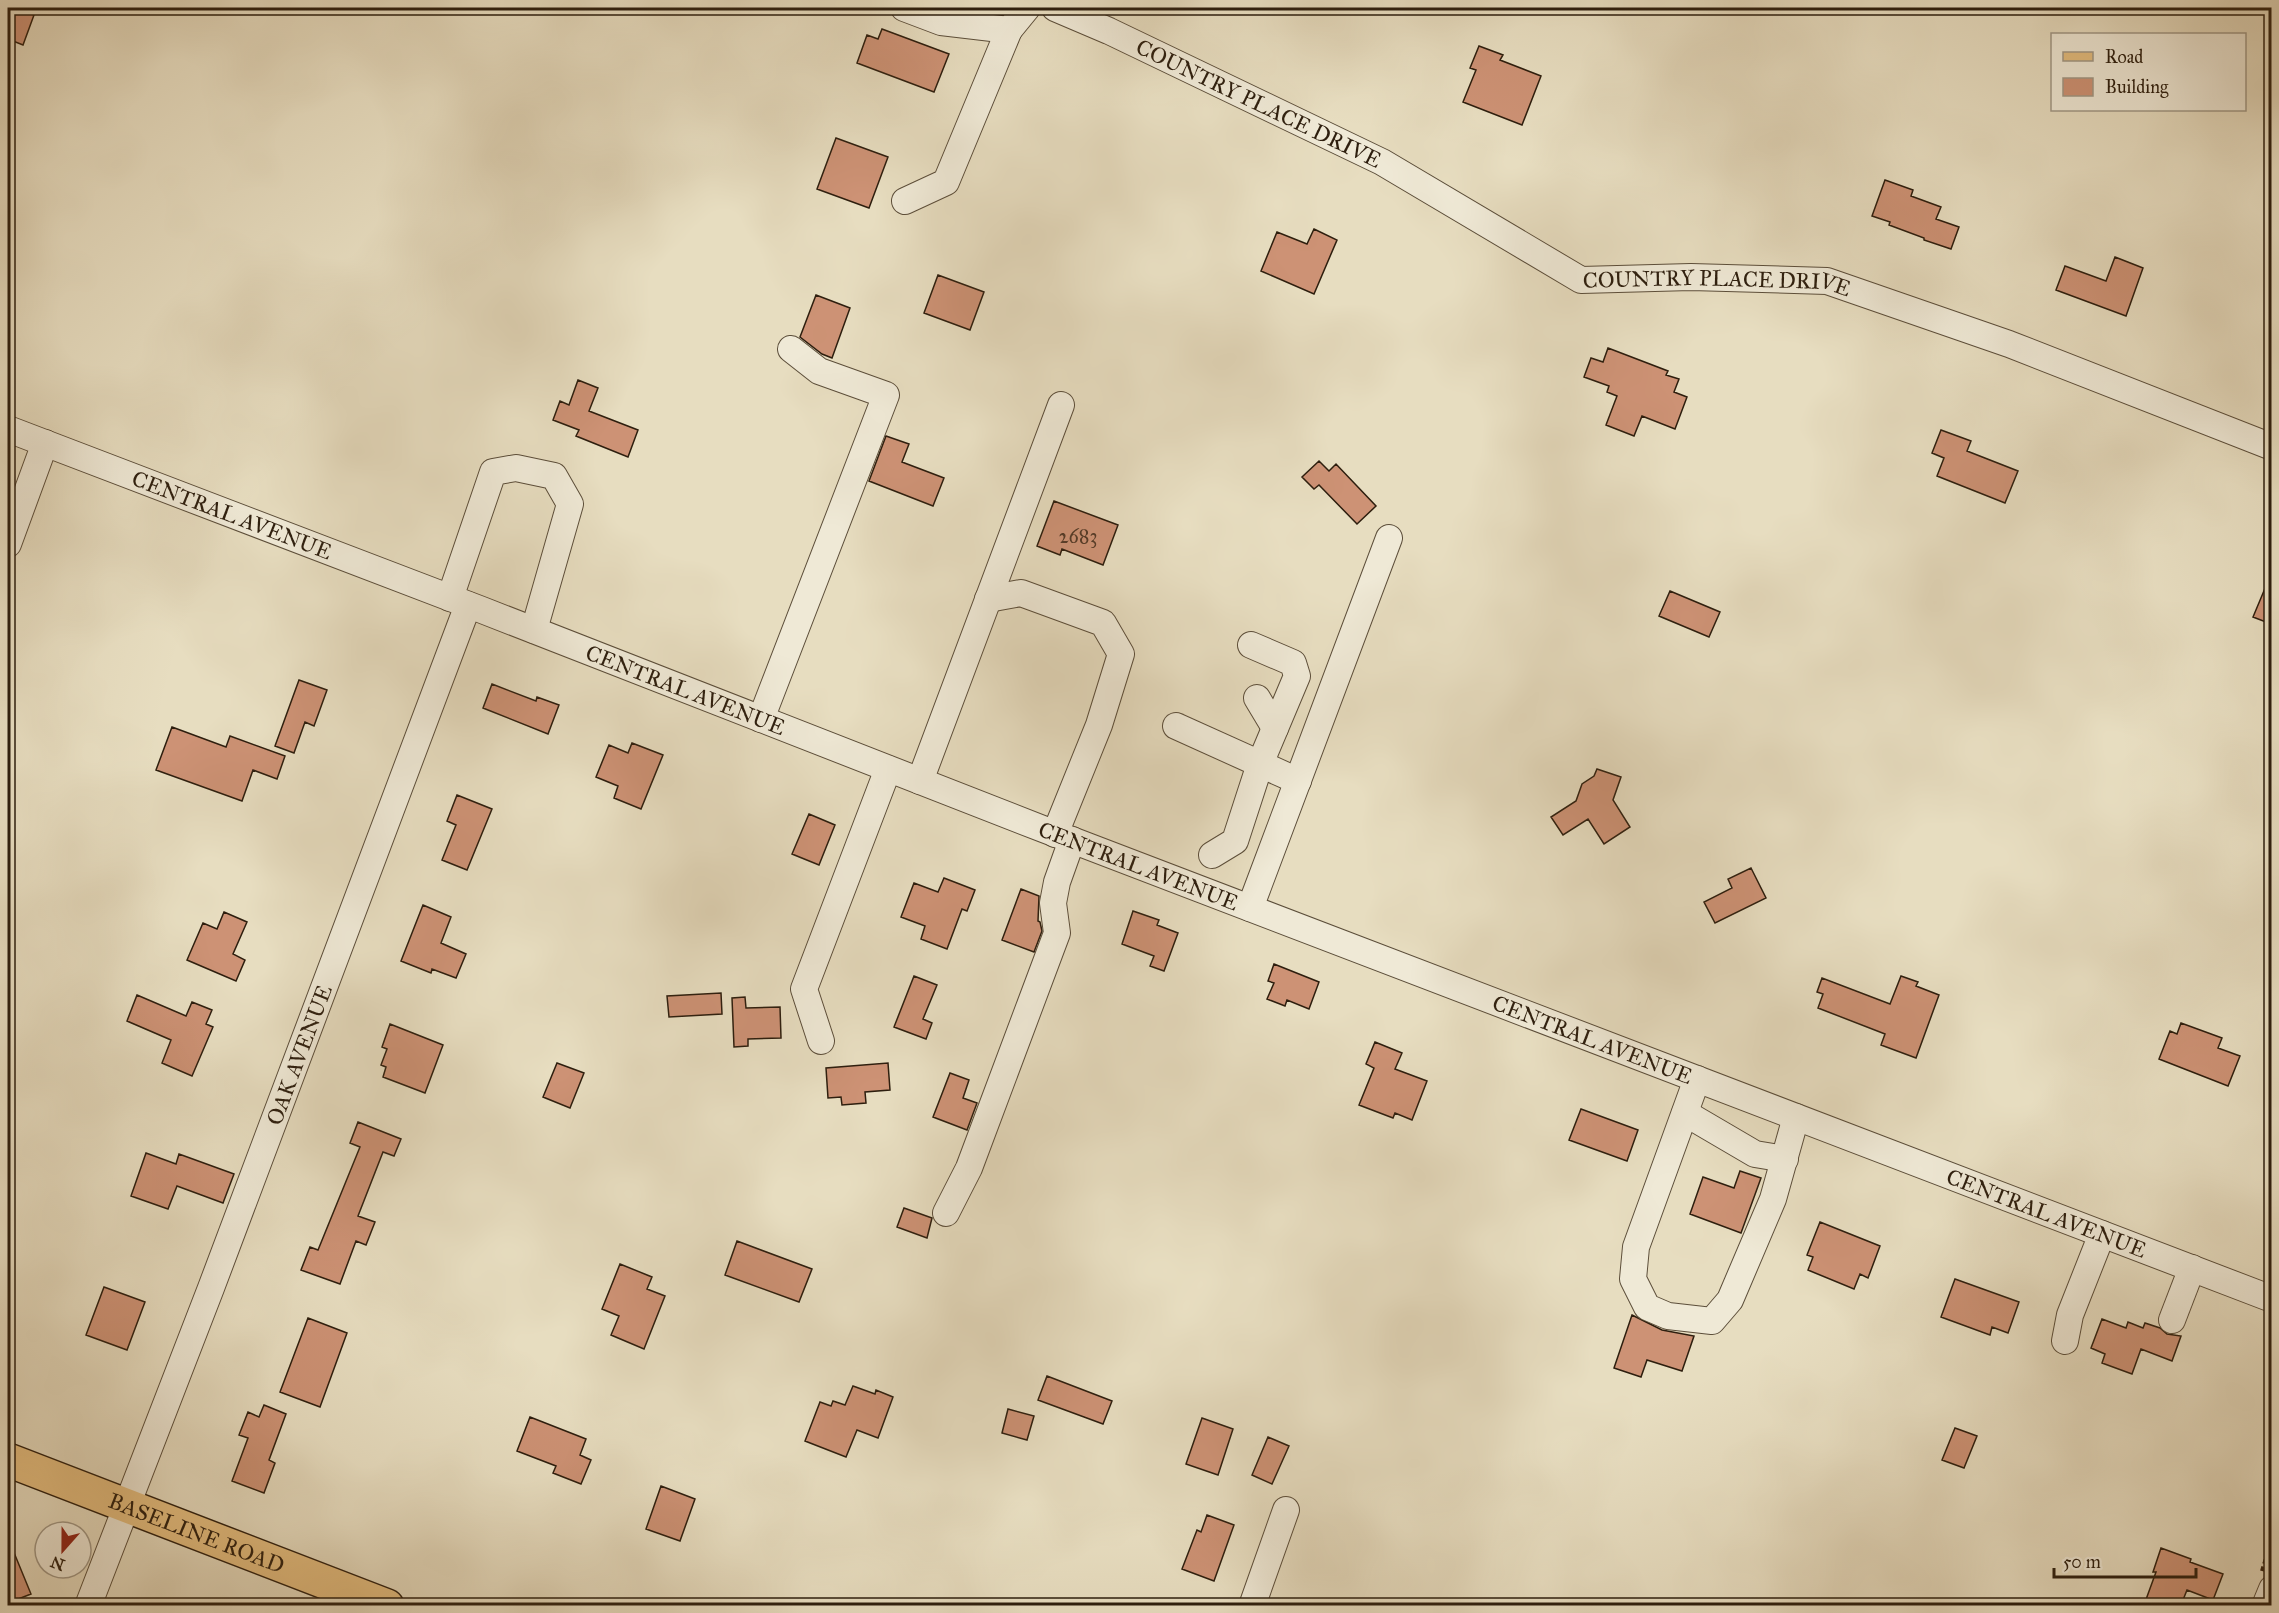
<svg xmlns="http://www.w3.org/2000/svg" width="2279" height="1613" viewBox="0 0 2279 1613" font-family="'IM FELL Great Primer',serif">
  <rect width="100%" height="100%" fill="#e7ddc0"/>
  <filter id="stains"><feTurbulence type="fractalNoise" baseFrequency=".00333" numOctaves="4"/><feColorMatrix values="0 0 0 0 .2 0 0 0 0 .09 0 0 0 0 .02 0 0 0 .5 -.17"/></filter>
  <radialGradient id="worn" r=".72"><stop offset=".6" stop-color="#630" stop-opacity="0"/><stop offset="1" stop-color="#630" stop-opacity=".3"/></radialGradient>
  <!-- building -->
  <path fill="#cd9275" stroke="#2d1e0e" stroke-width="1.5" d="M8,8H15L34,15L23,45L8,39Z
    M882,29L949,54L934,92L857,63L867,35L878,39Z
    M1479,46L1503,55L1500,60L1541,76L1522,125L1463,102L1476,70L1470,68Z
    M836,138L888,157L869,208L817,189Z
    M1885,180L1913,190L1911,196L1941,207L1936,219L1959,227L1951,249L1924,240V238L1889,225L1890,222L1872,216Z
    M1314,229L1337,240L1314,294L1261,271L1277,232L1307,244Z
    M2115,257L2143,268L2126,316L2056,290L2065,266L2106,281Z
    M938,275L984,292L970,330L924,313Z
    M816,295L850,308L832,358L822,354L800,337Z
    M1608,348L1668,371L1666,375L1679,379L1674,392L1687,397L1675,429L1642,416L1634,436L1606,425L1617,396L1607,392L1609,386L1584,377L1591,358L1603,362Z
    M578,380L598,388L589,411L638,430L628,457L576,436L579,430L553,420L560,401L569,405Z
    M1941,430L1971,441L1967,451L2018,471L2005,503L1937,476L1944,458L1932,453Z
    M886,436L909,444L902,462L944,478L933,506L869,481Z
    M1319,461L1329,471L1336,464L1376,506L1357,524L1319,485L1314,489L1302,477Z
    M1054,501L1118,525L1103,565L1062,549L1060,555L1037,546Z
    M2271,574V624L2253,617Z
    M1670,591L1720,612L1709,637L1659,616Z
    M299,680L327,690L314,726L305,722L294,753L275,746Z
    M492,684L536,701L537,697L559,705L548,734L483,708Z
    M172,727L226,747L230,736L285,756L277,779L253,770L242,801L156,770Z
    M632,743L663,755L641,809L614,798L618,786L596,777L609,745L628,753Z
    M1597,769L1621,777L1613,800L1630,827L1604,844L1588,819L1563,835L1551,817L1576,801L1582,784L1594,776Z
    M457,795L492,809L467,870L442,860L456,825L447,821Z
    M809,814L835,825L819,865L792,854Z
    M1751,868L1766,898L1715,923L1704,902L1732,888L1728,879Z
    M944,878L975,890L967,911L962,909L947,949L921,939L925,926L901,917L914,883L938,892Z
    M1021,889L1039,896L1038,921L1040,922L1042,931L1034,952L1002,940Z
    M423,905L451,917L441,943L466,954L456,978L432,969L431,973L401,961Z
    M1133,911L1159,920L1157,925L1178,933L1164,971L1150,966L1154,956L1122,944Z
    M224,912L247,922L233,954L245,960L236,981L187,960L203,923L217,929Z
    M1274,964L1319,982L1309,1009L1287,1000L1285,1006L1267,999L1274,983L1268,981Z
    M914,976L937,985L923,1019L932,1023L926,1039L894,1027Z
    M1901,976L1918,982L1916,986L1939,995L1916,1058L1881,1045L1885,1034L1818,1008L1823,994L1817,992L1822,978L1890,1004Z
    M721,993L722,1014L669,1017L667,996Z
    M137,995L186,1016L192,1002L212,1010L206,1024L213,1027L192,1076L162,1063L171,1040L127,1021Z
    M745,997L746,1008L780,1007L781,1038L748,1039V1046L734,1047L732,998Z
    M2181,1023L2222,1038L2218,1048L2240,1056L2228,1086L2159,1059L2170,1031L2177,1034Z
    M390,1024L443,1045L425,1093L383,1077L386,1067L381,1065L387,1049L382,1047Z
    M1375,1042L1402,1053L1395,1069L1427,1081L1412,1120L1395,1113L1393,1118L1359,1105L1374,1068L1366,1064Z
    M557,1063L584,1073L570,1108L543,1097Z
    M888,1063L890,1090L865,1092L866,1103L842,1105L841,1097L828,1098L826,1068Z
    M950,1073L969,1080L963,1098L977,1103L967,1130L933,1117Z
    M1581,1109L1638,1130L1627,1161L1569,1140Z
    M358,1122L401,1139L394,1156L383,1152L358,1216L375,1222L366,1245L356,1241L340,1284L301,1270L310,1247L318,1250L360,1147L350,1143Z
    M146,1153L176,1164L179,1154L234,1174L223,1203L177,1186L168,1209L131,1196Z
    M1740,1171L1761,1178L1741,1233L1690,1214L1703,1177L1734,1188Z
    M904,1208L932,1218L927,1238L897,1227Z
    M1820,1222L1880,1246L1868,1278L1860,1274L1854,1289L1808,1270L1813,1257L1807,1255Z
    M737,1241L812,1269L799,1302L725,1275Z
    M620,1264L652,1277L647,1289L665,1296L644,1349L611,1335L619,1316L602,1309Z
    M1955,1279L2019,1302L2008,1333L1992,1327L1990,1335L1941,1317Z
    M104,1287L145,1302L127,1350L86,1335Z
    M1632,1315L1662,1330L1694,1336L1682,1371L1647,1360L1641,1377L1614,1368Z
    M308,1318L347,1333L320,1407L280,1392Z
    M2102,1319L2126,1328L2128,1322L2143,1328L2145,1323L2160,1328L2167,1334L2181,1336L2172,1361L2141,1349L2132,1374L2102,1363L2105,1354L2091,1348Z
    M1047,1376L1112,1401L1103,1424L1038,1400Z
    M853,1386L875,1394L876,1390L893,1397L878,1438L857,1430L846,1457L805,1441L820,1402L831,1406L833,1401L845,1405Z
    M264,1405L286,1414L269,1460L275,1463L264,1493L232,1481L248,1438L239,1435L248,1412L259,1417Z
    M1008,1409L1034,1416L1027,1440L1002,1433Z
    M530,1417L586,1439L580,1455L591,1460L581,1484L553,1473L556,1466L517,1451Z
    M1202,1418L1233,1429L1218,1475L1186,1464Z
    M1955,1428L1977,1436L1964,1468L1942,1460Z
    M1268,1437L1289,1446L1272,1484L1252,1475Z
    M661,1486L695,1499L680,1541L646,1529Z
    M1207,1515L1234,1525L1214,1581L1182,1569L1197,1530L1201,1532Z
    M8,1538L31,1594L8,1603Z
    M2161,1548L2191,1559L2190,1562L2223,1574L2213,1600L2187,1590L2181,1605H2144L2156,1572H2153Z"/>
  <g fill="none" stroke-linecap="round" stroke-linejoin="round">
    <defs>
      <g id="minor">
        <path d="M904,8L941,22L1009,30L1027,8"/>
        <path id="s1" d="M1055,8L1109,31L1382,162L1581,280L1691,277L1827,281L2009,344L2272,447"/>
        <path d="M905,201L946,182L1009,30"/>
        <path id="s2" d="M8,429L482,610L1043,829L2272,1299"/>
        <path d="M8,544L45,443"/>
        <path d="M450,598L493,472L516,468L554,476L570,504L534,630"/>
        <path d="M988,599L1021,593L1103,623L1121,654L1099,725L1055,834"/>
        <path d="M1257,698L1275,728"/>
        <path d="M761,719L886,395L819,371L791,349"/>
        <path d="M1176,726L1298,781"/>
        <path d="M920,781L1061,405"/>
        <path d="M1212,855L1235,841L1260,764L1297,676L1293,663L1251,645"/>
        <path d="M1250,908L1389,538"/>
        <path d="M821,1041L804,989L888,769"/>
        <path d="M1697,1079L1636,1247L1633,1279L1647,1307L1668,1316L1712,1321L1730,1300L1773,1199L1796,1117"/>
        <path d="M1685,1113L1755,1154L1785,1159"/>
        <path d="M946,1213L969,1168L1057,933L1053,903L1057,882L1072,840"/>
        <path d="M2172,1320L2192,1268"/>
        <path d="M2065,1341L2070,1315L2102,1234"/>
        <path id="s3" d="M88,1606L211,1288L468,605"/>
        <path d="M1252,1606L1286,1510"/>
        <path d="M2265,1606L2272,1589"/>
      </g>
      <g id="major">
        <path id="s4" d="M8,1460L387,1606"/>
      </g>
    </defs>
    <!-- minor casing -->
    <use href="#minor" stroke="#5c4e3a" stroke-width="28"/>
    <!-- major casing -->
    <use href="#major" stroke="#2d1e0e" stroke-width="36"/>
    <!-- path -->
    <path stroke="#2d1e0e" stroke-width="4" stroke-dasharray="4.5 3" stroke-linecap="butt" d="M2262,1571L2272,1539"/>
    <!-- minor -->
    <use href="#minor" stroke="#efe9d6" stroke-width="26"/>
    <!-- major -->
    <use href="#major" stroke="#e4be80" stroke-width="33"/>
  </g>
  <g text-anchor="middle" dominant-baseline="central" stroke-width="4.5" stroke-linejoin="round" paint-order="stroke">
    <!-- number labels -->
    <g font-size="20" fill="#553b28">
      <text x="1078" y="536">2683</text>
    </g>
    <!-- street labels -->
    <g font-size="22" fill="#2d1e0e" stroke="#efe9d6">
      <text stroke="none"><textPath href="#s1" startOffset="225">COUNTRY PLACE DRIVE</textPath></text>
      <text stroke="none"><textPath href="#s1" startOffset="729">COUNTRY PLACE DRIVE</textPath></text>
      <text stroke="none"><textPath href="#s2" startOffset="240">CENTRAL AVENUE</textPath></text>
      <text stroke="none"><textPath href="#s2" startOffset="726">CENTRAL AVENUE</textPath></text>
      <text stroke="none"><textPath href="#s2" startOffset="1212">CENTRAL AVENUE</textPath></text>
      <text stroke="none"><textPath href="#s2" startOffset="1698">CENTRAL AVENUE</textPath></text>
      <text stroke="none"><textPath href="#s3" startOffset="590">OAK AVENUE</textPath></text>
      <text stroke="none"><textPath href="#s2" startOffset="2184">CENTRAL AVENUE</textPath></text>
      <text stroke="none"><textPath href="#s4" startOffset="202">BASELINE ROAD</textPath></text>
    </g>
  </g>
  <!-- margin -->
  <rect width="2279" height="1613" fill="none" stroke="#e7ddc0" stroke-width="30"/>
  <rect x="9" y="9" width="2261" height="1595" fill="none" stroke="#2d1e0e" stroke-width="3"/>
  <rect x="15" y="15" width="2249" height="1583" fill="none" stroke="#2d1e0e" stroke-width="1.5"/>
  <!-- legend -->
  <rect x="2051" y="33" width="195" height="78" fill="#efe9d6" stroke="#a19886" stroke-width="1.5"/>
  <rect x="2063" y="52" width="30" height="9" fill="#e4be80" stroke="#a19886" stroke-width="1.5"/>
  <text x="2105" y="63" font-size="18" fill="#2d1e0e">Road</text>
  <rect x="2063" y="78" width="30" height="18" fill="#cd9275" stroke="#a19886" stroke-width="1.5"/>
  <text x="2105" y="93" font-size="18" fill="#2d1e0e">Building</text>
  <!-- north arrow -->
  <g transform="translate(63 1550) rotate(201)"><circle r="28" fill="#efe9d6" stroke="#a19886" stroke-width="1.5"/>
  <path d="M0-4.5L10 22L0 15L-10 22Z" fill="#8f2418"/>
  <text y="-9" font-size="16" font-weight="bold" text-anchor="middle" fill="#2d1e0e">N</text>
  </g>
  <!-- scale -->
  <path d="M2054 1568v9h142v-9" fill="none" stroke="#2d1e0e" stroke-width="3"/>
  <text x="2063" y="1568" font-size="18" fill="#2d1e0e" stroke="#efe9d6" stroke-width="4.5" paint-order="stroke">50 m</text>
  <rect width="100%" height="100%" filter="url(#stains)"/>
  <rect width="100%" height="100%" fill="url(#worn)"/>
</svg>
